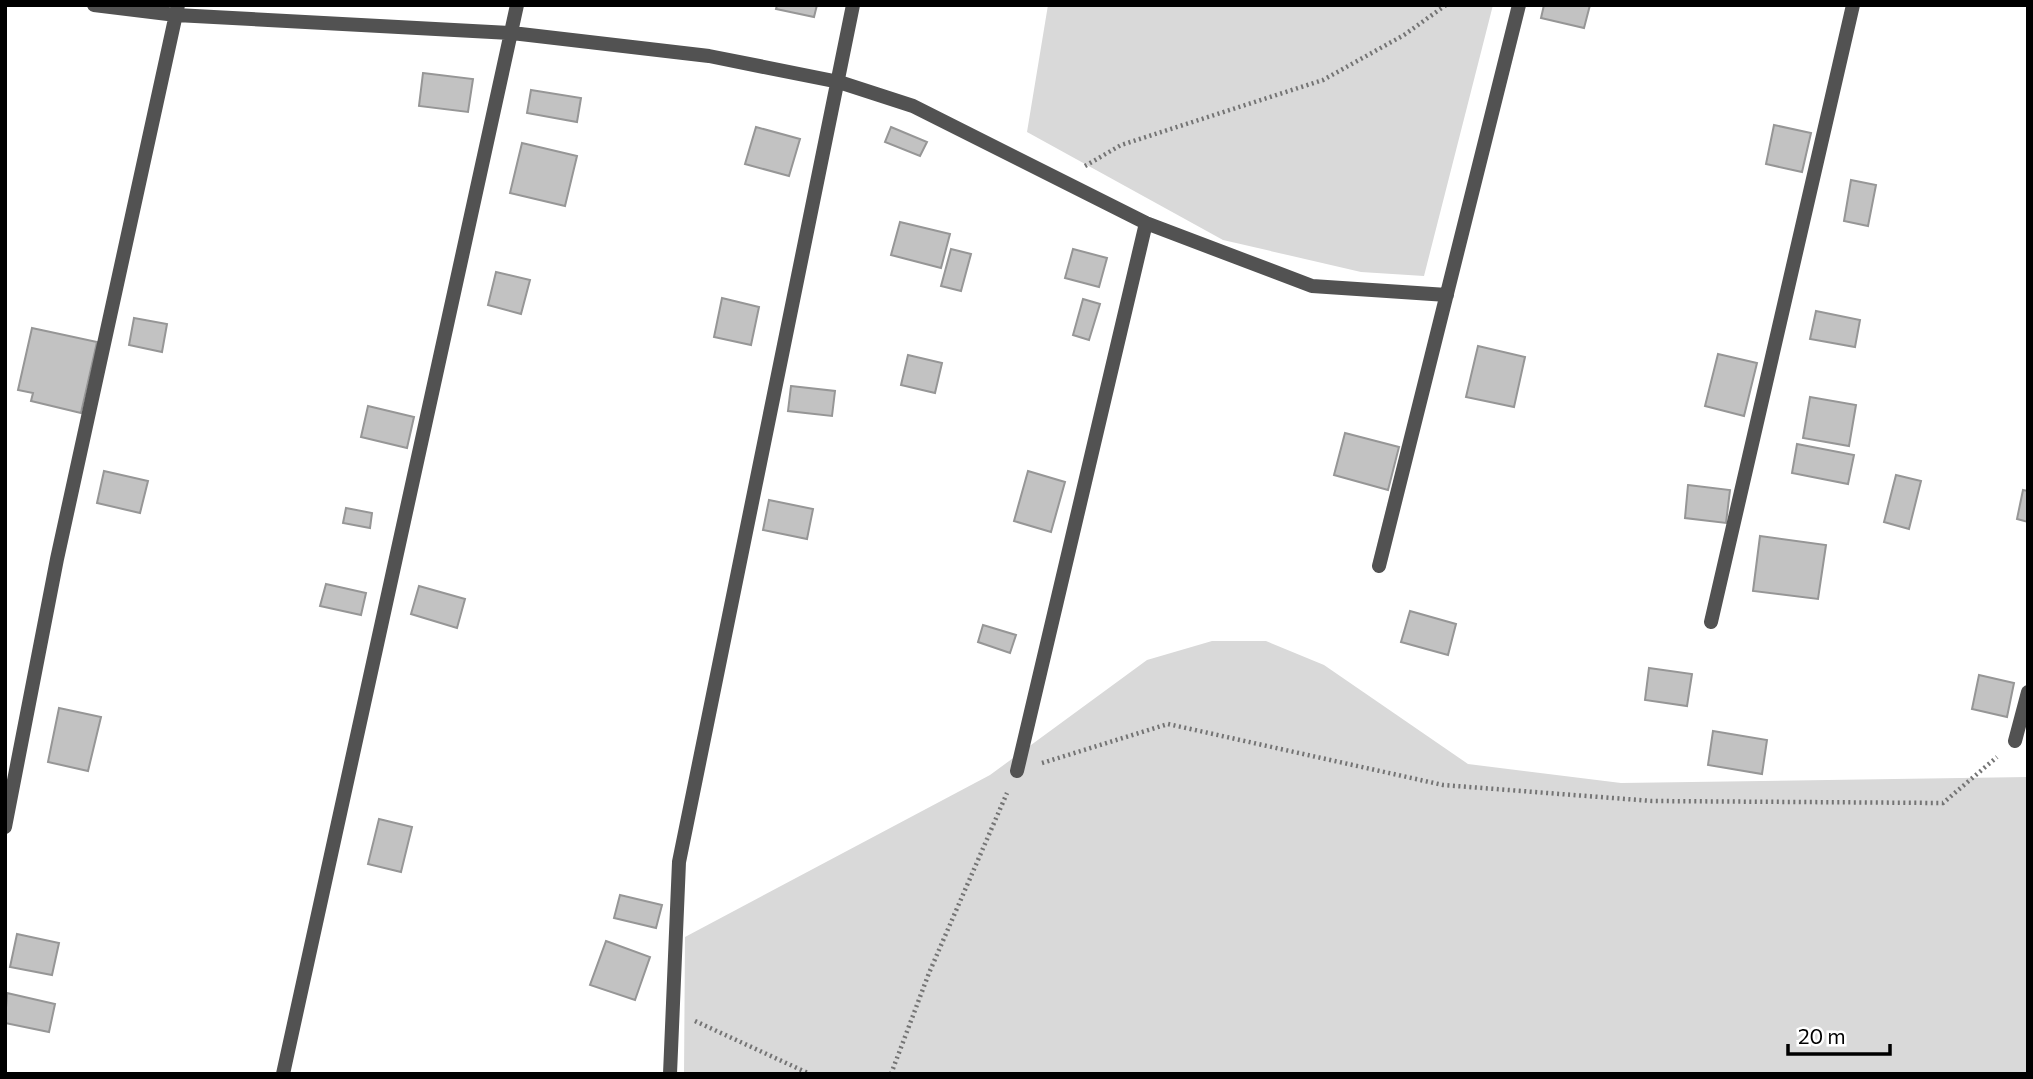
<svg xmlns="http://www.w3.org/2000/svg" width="2033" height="1079" viewBox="0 0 2033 1079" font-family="Commissioner,sans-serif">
  <rect width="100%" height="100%" fill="#fff"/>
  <!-- green -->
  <path fill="#d9d9d9" d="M1048,5H1493L1424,276L1361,272L1223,240L1027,132Z
    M1212,641H1266L1324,665L1468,764L1621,783L2028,777V1074H684L685,937L990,775L1147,660Z"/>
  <!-- building -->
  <path fill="#c2c2c2" stroke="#969696" stroke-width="2" d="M777,5H817L814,17L776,9Z
    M1544,5H1590L1584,28L1541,18Z
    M423,73L473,79L468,112L419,106Z
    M531,90L581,98L577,122L527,113Z
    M1774,125L1811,133L1802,172L1766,164Z
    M756,127L800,139L789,176L745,164Z
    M891,127L927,142L920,156L885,142Z
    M522,143L577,156L565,206L510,193Z
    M1851,180L1876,185L1868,226L1844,221Z
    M900,222L950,234L941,268L891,255Z
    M951,249L971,254L961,291L941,286Z
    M1073,249L1107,258L1099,287L1065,278Z
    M496,272L530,280L521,314L488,305Z
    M722,298L759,307L751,345L714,337Z
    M1083,299L1100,304L1089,340L1073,335Z
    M1816,311L1860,320L1855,347L1810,339Z
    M134,318L167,324L162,352L129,345Z
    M32,328L97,342L81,413L31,401L33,393L18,390Z
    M1478,346L1525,357L1514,407L1466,397Z
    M1718,354L1757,363L1744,416L1705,406Z
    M908,355L942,363L935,393L901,385Z
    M791,386L835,391L832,416L788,411Z
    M1810,397L1856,405L1849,446L1803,438Z
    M368,406L414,417L407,448L361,437Z
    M1345,433L1399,447L1388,490L1334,475Z
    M1797,444L1854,455L1848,484L1792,473Z
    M104,471L148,481L140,513L97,503Z
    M1028,471L1065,482L1051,532L1014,521Z
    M1896,475L1921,481L1909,529L1884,522Z
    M1688,485L1730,490L1726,523L1685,518Z
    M2023,490L2028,491V522L2017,519Z
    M769,500L813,509L807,539L763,530Z
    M346,508L372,513L370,528L343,523Z
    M1760,536L1826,545L1818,599L1753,591Z
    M326,584L366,593L361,615L320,606Z
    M419,586L465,599L457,628L411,614Z
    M1410,611L1456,624L1448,655L1401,642Z
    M983,625L1016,635L1010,653L978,642Z
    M1649,668L1692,674L1687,706L1645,700Z
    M1979,675L2014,683L2007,717L1972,709Z
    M59,708L101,717L88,771L48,762Z
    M1713,731L1767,740L1762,774L1708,765Z
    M379,819L412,827L401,872L368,864Z
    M620,895L662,905L656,928L614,918Z
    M17,934L59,943L52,975L10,967Z
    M606,941L650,957L635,1000L590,985Z
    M7,993L55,1004L49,1032L5,1023Z"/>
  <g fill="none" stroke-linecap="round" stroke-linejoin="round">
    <!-- path -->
    <path stroke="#747474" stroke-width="4.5" stroke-dasharray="2 3.5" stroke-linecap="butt" d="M1085,166L1121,145L1323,80L1404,35L1446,5
      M1042,763L1168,724L1443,785L1652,801L1943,803L1997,757
      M695,1021L810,1074
      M891,1074L929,973L1007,793"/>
    <!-- street -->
    <path stroke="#525252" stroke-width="14" d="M94,5L176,15L512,33L709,56L839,82L913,106L1146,223L1312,286L1447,295
      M1379,566L1519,5
      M1711,622L1853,5
      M2015,741L2028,692
      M1017,771L1146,223
      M5,827L57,559L178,5
      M283,1074L517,5
      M670,1074L679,862L853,5"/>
  </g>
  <!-- border -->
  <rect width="2033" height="1079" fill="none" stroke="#000000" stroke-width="14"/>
  <!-- scale -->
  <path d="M1788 1044v10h102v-10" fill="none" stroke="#000000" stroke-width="3.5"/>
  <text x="1798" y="1044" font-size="21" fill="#000000" stroke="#ffffff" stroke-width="5" paint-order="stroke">20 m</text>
</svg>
